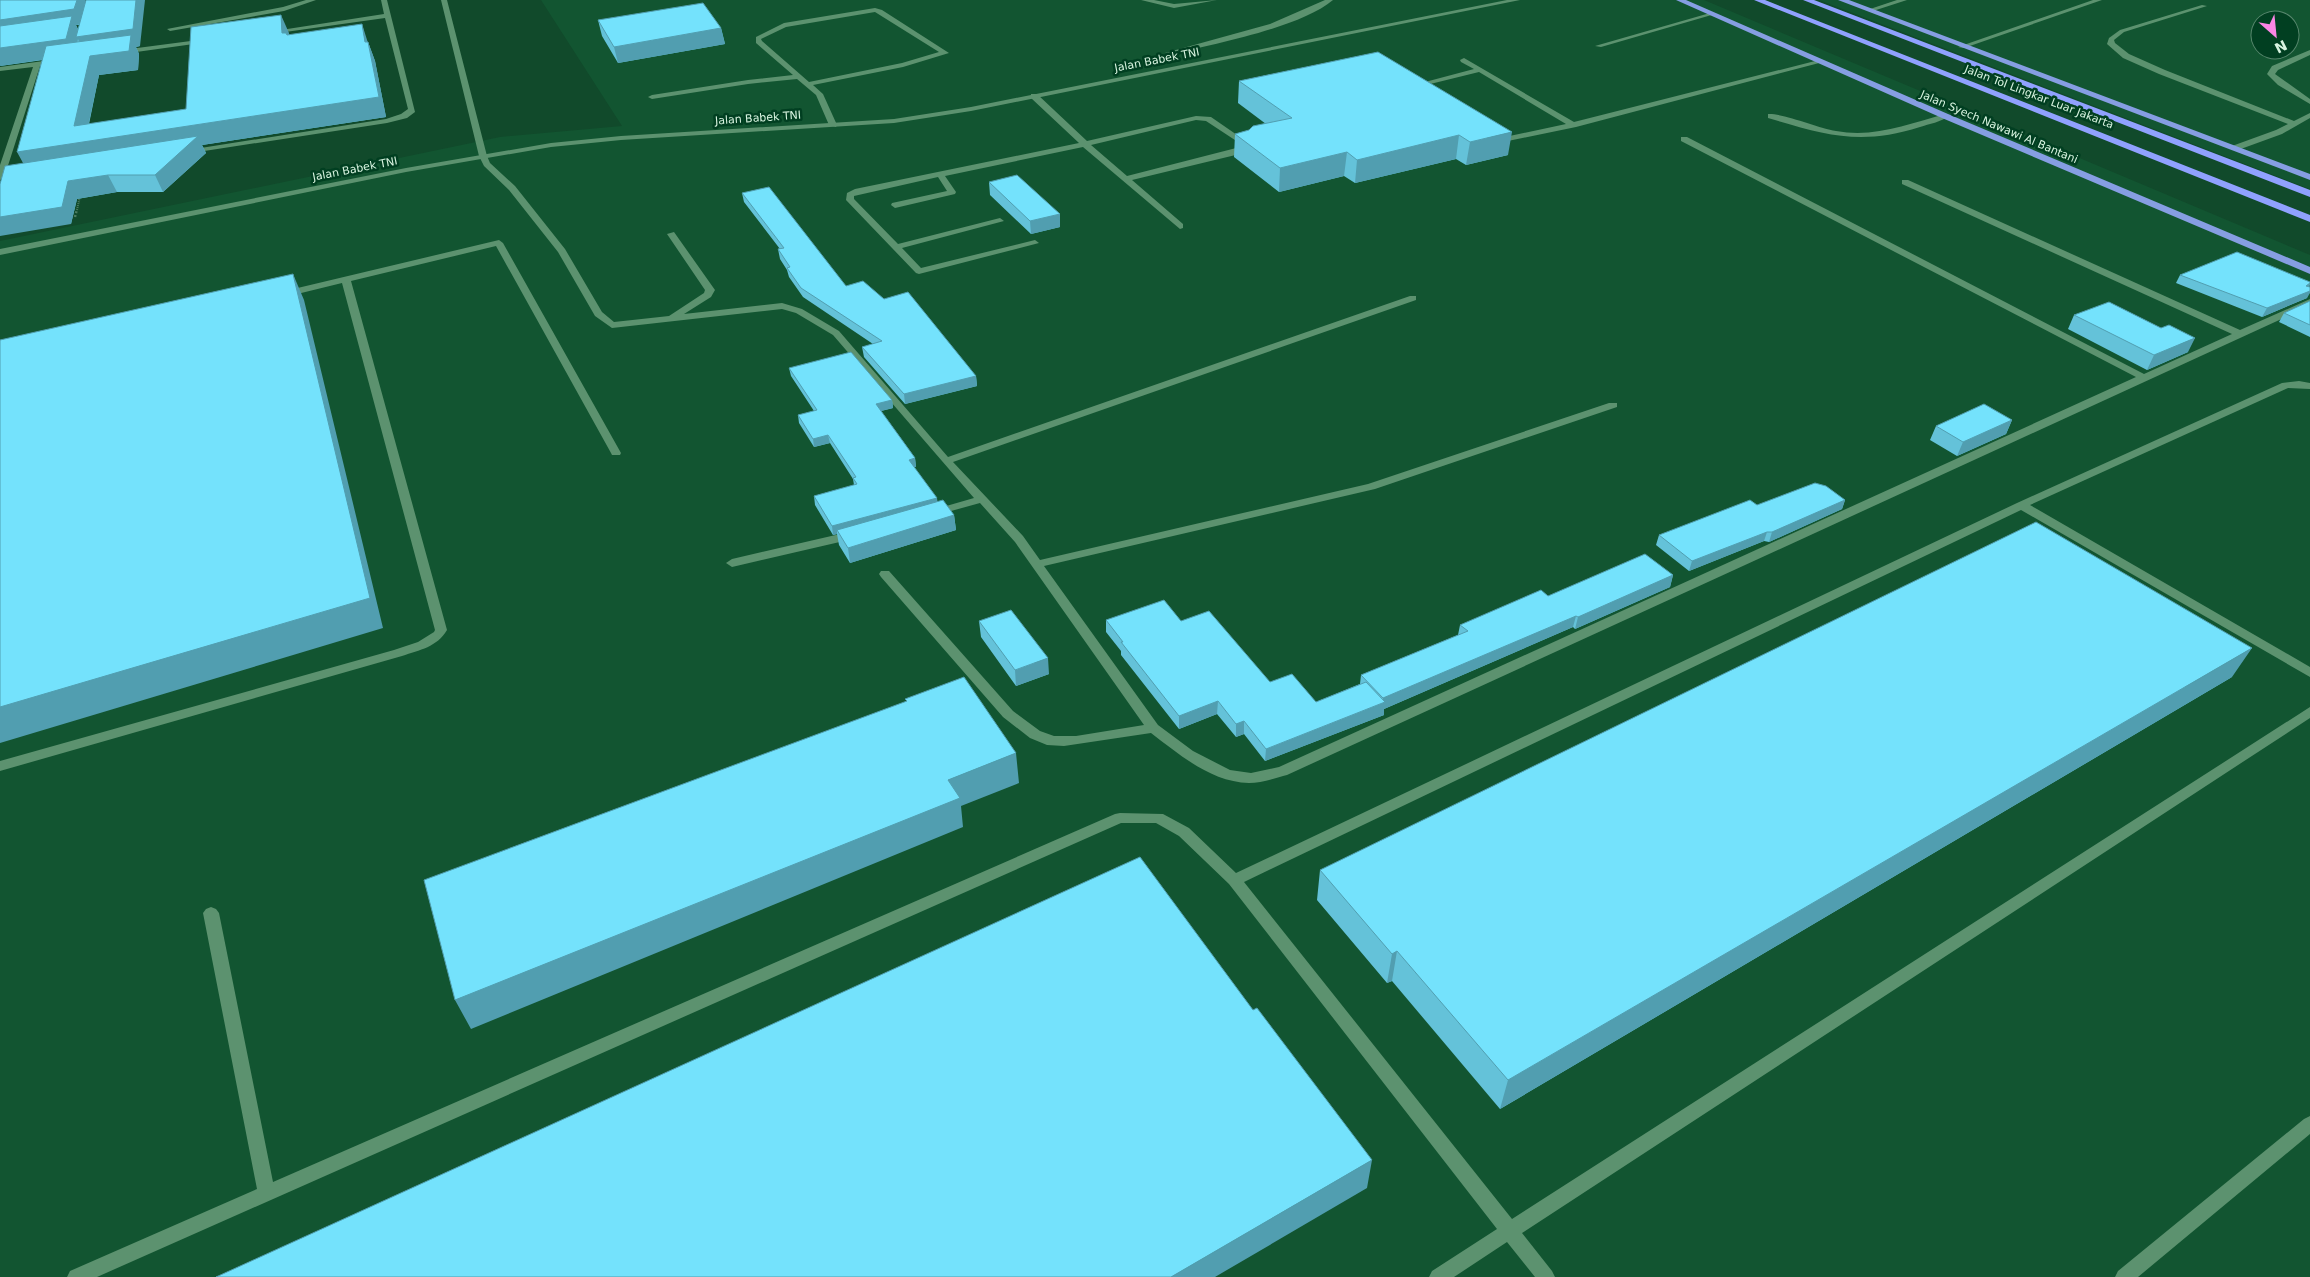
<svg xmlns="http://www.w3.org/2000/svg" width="2310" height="1277" viewBox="0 0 2310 1277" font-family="'DejaVu Sans',sans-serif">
  <rect width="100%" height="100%" fill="#114a2b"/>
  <!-- built -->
  <path fill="#125531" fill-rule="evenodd" d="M541,0H1704L2310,255V1277H0V241L500,137L622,126Z
    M1819,0H2310V189ZM2260,20H2290V50H2260Z"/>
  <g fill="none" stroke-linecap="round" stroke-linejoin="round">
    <!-- path-far1 -->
    <path stroke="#4d7d61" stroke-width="2" stroke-dasharray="1 1" stroke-linecap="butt" d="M77,210L80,196"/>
    <!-- path -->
    <path stroke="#4d7d61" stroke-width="2.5" stroke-dasharray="2 2" stroke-linecap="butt" d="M75,217L77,209"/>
    <!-- service -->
    <path fill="#5c926f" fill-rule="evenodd" d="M306,0H316L284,11L170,31L167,29L283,7Z
      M381,0H387L415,112L407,118L387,123L185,154L184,152L188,150L386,119L401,114L408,109L385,18L271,34L268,32L384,14Z
      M441,0H447L487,156L490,163L515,186L565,249L602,312L614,322L669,316L704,293L705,290L667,234L674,232L715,290L711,297L684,314L782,303L802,309L839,331L948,457L1410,296H1416V300L953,462L1023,536L1040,560L1368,484L1609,403H1617V407L1375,489L1044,566L1158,725L1193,751L1230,770L1251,773L1279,767L2136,377L1681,141V137H1687L2144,374L2232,334L1902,184V180H1908L2240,330L2310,299V306L1287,775C1276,778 1261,783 1249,783C1211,782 1180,755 1151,733L1064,746L1047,745L1030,738L1003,717L881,577L879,574L881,571H889L1013,711L1040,731L1054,736H1076L1144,725L1015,542L980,503L933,516L929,515L927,513L929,511L974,498L833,335L796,313L782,309L612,328L595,316L558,252L509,190L484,166L479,156Z
      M1141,0H1154L1174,4L1217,0L1174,8Z
      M1325,0H1333C1300,28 1213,44 1169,55L1165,53L1270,24Z
      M1897,0H1907L1870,12L1867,10Z
      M2093,0H2102L1964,48L1958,47Z
      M2202,5L2207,6L2124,32L2114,40L2115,43L2129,54L2165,70L2294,121L2310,113V118L2282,134L2238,150H2232V146L2276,130L2288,124L2159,74L2123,58L2107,44L2109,38L2120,30Z
      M875,8L882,10L949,53L903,67L813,85L823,94L837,125L836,127L829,125L816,95L797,79L748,84L652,99L648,97L652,95L748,80L793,75L756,43V37L784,23ZM875,12L939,52L902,63L809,82L762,41L761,39L786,27Z
      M1710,13L1715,14L1601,47L1595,46Z
      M206,39L208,40V42L122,54L118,52L122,50Z
      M2310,50V55L2278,70L2275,74L2310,99V104L2278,85L2267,74L2272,66Z
      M1464,58L1574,122L1819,60L1823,62L1576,127L1503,142L1499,140L1500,138L1566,124L1479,72L1414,88L1410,86L1474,69L1461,62L1460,60Z
      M58,59L62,61L61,63L40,66L4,178L0,180V165L33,67L0,71V67Z
      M1031,94H1037L1087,141L1196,116L1211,117L1253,146L1248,152L1132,180L1183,224V228L1180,229L1083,147L945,176L956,192L955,194L895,208L891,205L892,203L947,191L938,177L854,196V199L898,244L1000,218L1004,221L902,248L921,268L1035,240L1039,243L919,274L916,273L846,200L847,193L855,189L1079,143L1031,98ZM1196,120L1206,121L1244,146L1127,176L1091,145Z
      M1768,114C1783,113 1818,128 1836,131C1875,138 1908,124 1945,114L1949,116C1941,122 1929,124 1920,127C1860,146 1826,135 1768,118Z
      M499,240L503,243L621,453L620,455H612L611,453L496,246L351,281L447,630C437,647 420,650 402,656L0,771V761L394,650L418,642L434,632L435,630L342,283L285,297L280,294L285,291Z
      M2299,381L2310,383V389L2288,388L2030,505L2310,667V677L2021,510L1244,882L1512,1219L2310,707V718L1522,1233L1552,1271L1555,1277H1535L1507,1242L1454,1277H1429L1432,1271L1497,1229L1229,884L1179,836L1156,823H1121L97,1277H67L70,1271L257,1189L203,913L206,909L211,907L216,909L219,913L273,1182L1115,814L1120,813L1163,814L1189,828L1236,873L2017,503L2282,383Z
      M853,531L857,532L859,535L857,538L732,567L726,563L732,559Z
      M2310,1116V1134L2138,1277H2115L2118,1271L2304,1119Z"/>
    <!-- tertiary -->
    <path fill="#5c926f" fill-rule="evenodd" d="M1507,0H1520L971,111L894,123L621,140L551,147L406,172L0,255V249L406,168L551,143L621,136L894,119L971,107Z"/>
    <!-- trunk -->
    <path fill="#869ee2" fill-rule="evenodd" d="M1676,0H1686L1948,114L2310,267V274L1942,118Z
      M1838,0H1849L2310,174V180Z"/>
    <!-- motorway -->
    <path fill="#90a1fe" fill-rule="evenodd" d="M1754,0H1765L2310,215V222Z
      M1803,0H1814L2310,190V197Z"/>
  </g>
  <!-- wall -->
  <path fill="#64c2d9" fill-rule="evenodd" d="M86,2L140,46L136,47L139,54L138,70L99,75L89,124L186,109L289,33V35L368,42L375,61L386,117L202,145L206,153L163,192H117L77,199L71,224L23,163L43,60L0,66ZM76,25H80L78,29Z
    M598,20L721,28L725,44L618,63L602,36Z
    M1378,52L1508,155L1466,165L1456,159L1355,183L1344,176L1279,192L1234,157L1235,134L1249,130L1266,124L1238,103L1239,81Z
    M989,182L1060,214V227L1031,234L990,195Z
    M742,193L846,286L884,299L976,376L977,386L905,404L864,357L862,347L873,344L803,297L789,277L787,270L780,259L778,249H780L744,202Z
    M2180,275L2309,287L2307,298L2262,317L2176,283Z
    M2310,301V337L2279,322L2284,313Z
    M2074,315L2161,328L2188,352L2147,370L2068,329Z
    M789,368L892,400L893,408L881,411L915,458L916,467H914L938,502L954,515L956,530L850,563L839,545L837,534L833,535L815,505L814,496L854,485L853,479L830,443L814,447L799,423L798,415L814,411L791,376Z
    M2012,420L2006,434L1957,456L1930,440L1936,426Z
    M1845,500L1842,509L1769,542L1764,541L1689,571L1656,545L1659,535L1757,505Z
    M1673,575L1670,587L1575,629L1573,627L1384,709V715L1265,761L1244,734L1236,737L1217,714L1179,729L1121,655V651L1106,632V620L1181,621L1270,682L1316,702L1360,684L1361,675L1458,635L1460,625L1548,596Z
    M979,621L1049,674L1016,686L981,637Z
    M2232,677L1500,1109L1392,981L1387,983L1317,900L1320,870Z"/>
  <!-- shaded-wall -->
  <path fill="#519eb0" d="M77,0H85L87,5L82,24L76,25L79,32L136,0H145L140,46L136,47L139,54L138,70L99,75L85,141L379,97L368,42L375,61L386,117L202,145L206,153L163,192L155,175L28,172L17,152L74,126L84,54L78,39L74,55L0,66V20Z
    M281,15L289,33V39L282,33Z
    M362,24L368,43L365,42Z
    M721,28L725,44L618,63L614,47Z
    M1512,132L1508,155L1466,165L1470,142Z
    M1459,135L1456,159L1355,183L1357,160Z
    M1347,152L1344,176L1279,192L1280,168Z
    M108,175L117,192L77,199L71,224L0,236V217L68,181Z
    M1060,214V227L1031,234L1030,221Z
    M293,274L304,300L383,628L0,743V707Z
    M2310,283V285L2307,291H2310V293L2307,298L2262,317L2267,308Z
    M2195,338L2188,352L2147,370L2154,355Z
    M976,376L977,386L905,404L904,394Z
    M892,400L893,408L877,412L876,404Z
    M2012,420L2006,434L1957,456L1963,442Z
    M828,435L830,443L814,447L813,439Z
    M915,458L916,467L910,468L909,460Z
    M937,498L938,506L837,530V534L833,535L832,526Z
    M1845,500L1842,509L1769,542L1772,532Z
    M954,515L956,530L850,563L848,548Z
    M1767,532L1764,541L1689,571L1692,561Z
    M1673,575L1670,587L1575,629L1578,617Z
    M1576,616L1573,627L1384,709V715L1265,761L1266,749L1383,703V698Z
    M2252,648L2232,677L1500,1109L1508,1080Z
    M1048,658L1049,674L1016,686L1015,670Z
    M1218,701L1217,714L1179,729V716Z
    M1244,721V734L1236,737V724Z
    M1016,753L1019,783L961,806L963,827L471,1029L455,1000L948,780Z
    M1397,951L1392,981L1387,983L1392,954Z
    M1372,1160L1367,1188L1215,1277H1171Z"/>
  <!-- building -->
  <path fill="#74e2fc" stroke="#519eb0" d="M0,0H77L74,9L0,20Z
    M86,0H136L133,29L76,37Z
    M703,3L721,28L614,47L598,20Z
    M281,15L282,33H286L287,35L362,24L365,42H368L379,97L17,152L46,46L131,35L129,51L90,56L74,126L186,109L191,27Z
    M72,16L66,39L0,48V26Z
    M1378,52L1512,132L1470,142L1459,135L1357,160L1347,152L1280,168L1235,134L1249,130L1253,126L1292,118L1239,81Z
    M198,136L155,175H108L68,181L62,207L0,217V184L5,166Z
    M1017,175L1060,214L1030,221L989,182Z
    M769,187L846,286L863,281L884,299L908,292L976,376L904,394L862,347L882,341L801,288L787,268L790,267L778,249L784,248L742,193Z
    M2237,252L2310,282V283L2306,286L2310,287V291L2267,308L2180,275Z
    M293,274L370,598L0,707V340Z
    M2310,301V325L2284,313Z
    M2109,302L2161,328L2169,325L2195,338L2154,355L2074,315Z
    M851,352L892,400L876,404L915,458L909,460L937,498L832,526L814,496L857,484L853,478L856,477L828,435L813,439L798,415L817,410L789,368Z
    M1984,404L2012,420L1963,442L1936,426Z
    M1815,483L1826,486L1845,500L1772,532H1767L1692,561L1659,535L1750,500L1757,505Z
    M943,500L954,515L848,548L837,530Z
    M2036,522L2252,648L1508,1080L1397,951L1392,954L1320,870Z
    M1645,554L1673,575L1578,617L1576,616L1383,698L1361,675L1468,631L1460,625L1541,590L1548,596Z
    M1164,600L1181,621L1209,611L1270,682L1292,674L1316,702L1366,682L1385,702L1266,749L1244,721L1236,724L1218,701L1179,716L1121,642H1123L1106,620Z
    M1011,610L1048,658L1015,670L979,621Z
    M964,677L1016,753L948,780L960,798L455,1000L424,880L907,701L905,699Z
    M1140,857L1253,1010L1257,1008L1372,1160L1171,1277H216Z"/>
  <g text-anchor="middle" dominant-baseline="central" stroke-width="5" stroke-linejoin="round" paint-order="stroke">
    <!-- far-street labels -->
    <g font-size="11" fill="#d8f4e0" stroke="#013f21">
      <text transform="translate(1157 60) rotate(-11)">Jalan Babek TNI</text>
      <text transform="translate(2039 97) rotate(21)">Jalan Tol Lingkar Luar Jakarta</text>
      <text transform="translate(758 118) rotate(-4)">Jalan Babek TNI</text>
      <text transform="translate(1999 127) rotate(23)">Jalan Syech Nawawi Al Bantani</text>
      <text transform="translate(355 169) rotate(-11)">Jalan Babek TNI</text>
    </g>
  </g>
  <!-- north arrow -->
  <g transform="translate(2275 35) rotate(153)"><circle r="24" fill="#013f21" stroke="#57876d"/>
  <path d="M0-4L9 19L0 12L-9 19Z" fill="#fb86e5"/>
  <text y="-8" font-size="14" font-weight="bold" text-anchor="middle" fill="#d8f4e0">N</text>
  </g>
</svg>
